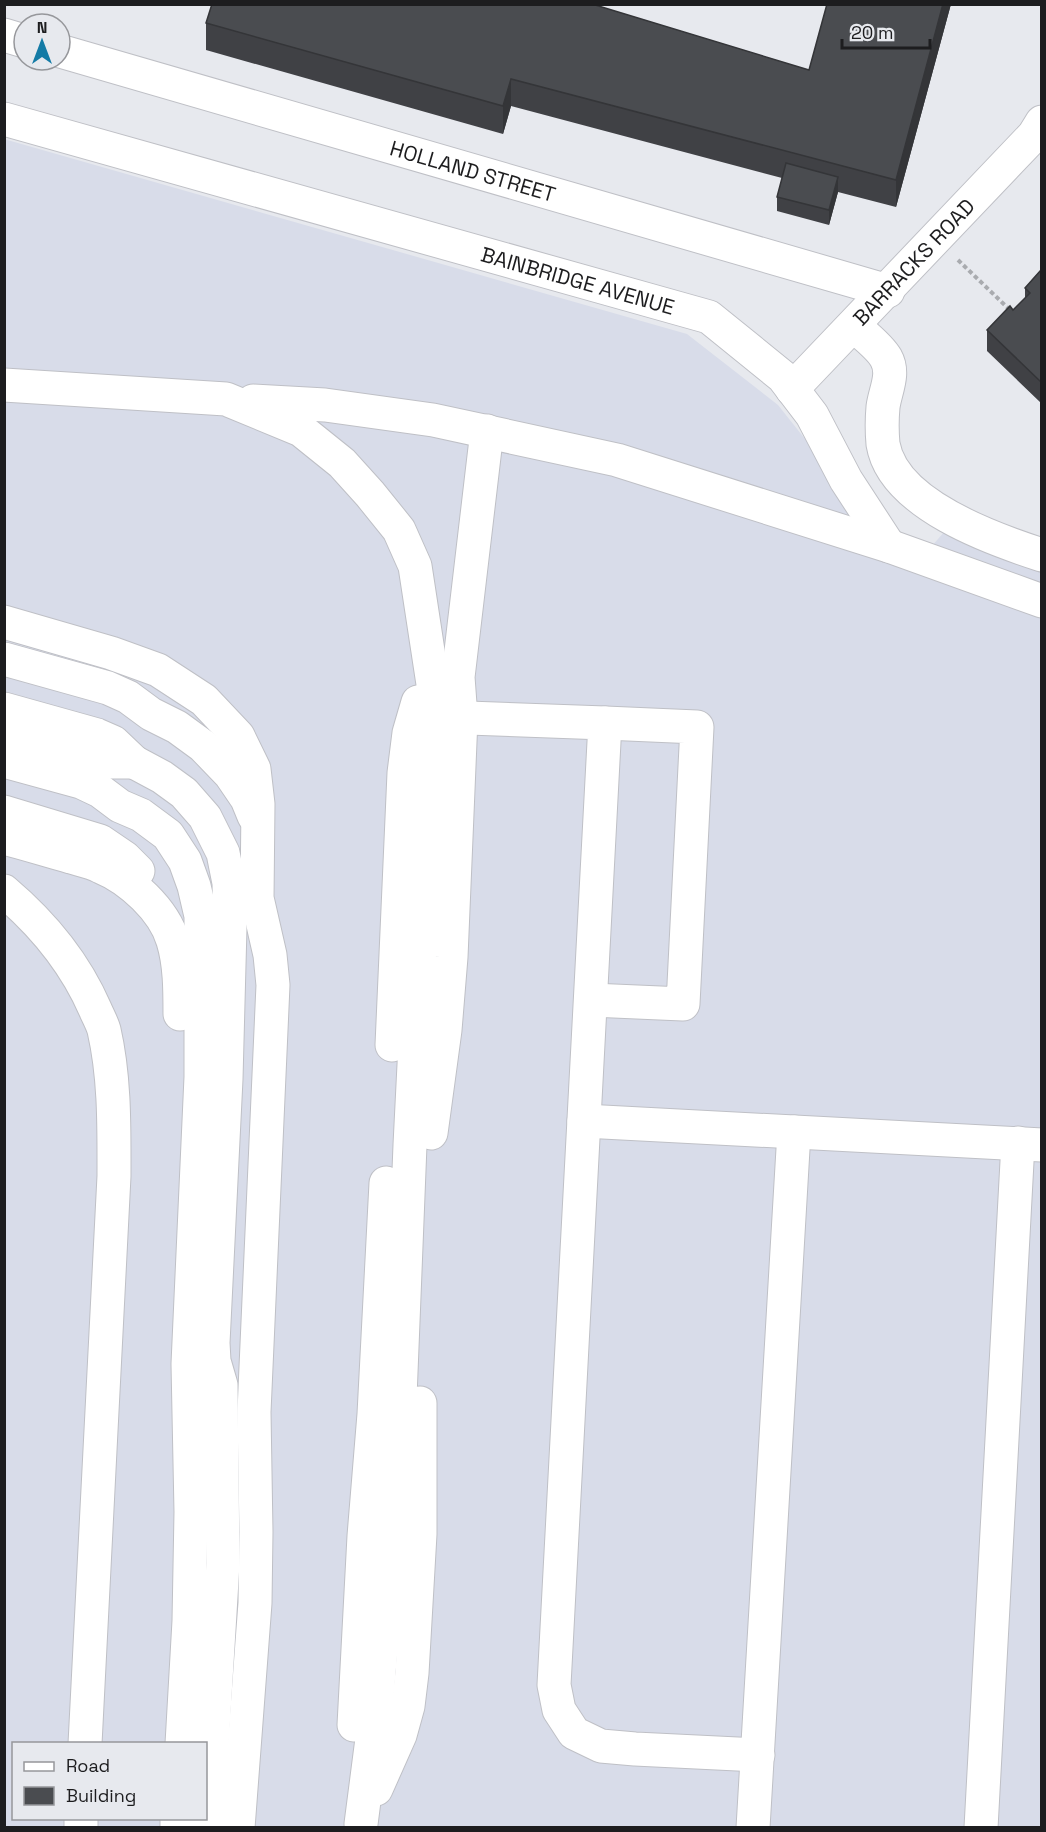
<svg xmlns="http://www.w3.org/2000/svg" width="1046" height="1832" viewBox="0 0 1046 1832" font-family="'Space Grotesk',sans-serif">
  <rect width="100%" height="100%" fill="#e7e9ee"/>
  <!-- built -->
  <path fill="#d8dce9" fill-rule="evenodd" d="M4,139L687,334L778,405L910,571L945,531L1041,568V1827H5ZM14,1744H206V1818H14Z"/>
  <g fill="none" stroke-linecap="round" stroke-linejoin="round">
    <defs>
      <g id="minor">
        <path d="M4,35L24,41"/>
        <path id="s1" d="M60,51L888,291"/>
        <path id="s2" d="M4,119L709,317L783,377L812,415L846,480L889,546"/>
        <path d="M854,326C863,334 880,347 886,358C895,374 885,391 883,407C882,418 882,433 883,444C893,504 992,539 1042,555"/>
        <path d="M4,385L226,399L301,430L342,463L370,494L399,530L415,566L433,684L410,1145L398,1448L376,1708L361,1824"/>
        <path id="s3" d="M792,389L1034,135L1042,122"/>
        <path d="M253,401L325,405L433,420L617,460L889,546L1042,601"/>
        <path d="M4,622L111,653L158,670L204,700L238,736L254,769L258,804L257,898L270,955L273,985L254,1412L256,1532L255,1603L238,1828"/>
        <path d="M4,659L108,688L128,697L151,714L177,727L203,746L230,774L247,799L254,816"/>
        <path d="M4,709L97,735L113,742L134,762L162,777L184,793L205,817L223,853L229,883L230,927L226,1079L213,1343L214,1361L221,1385L223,1563L207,1828"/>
        <path d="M440,717L605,723L554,1685L559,1710L574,1733L601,1746L635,1749L758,1755"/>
        <path d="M4,735L90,759L109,762H134"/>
        <path d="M4,761L81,782L100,791L120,806L141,815L168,835L185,861L194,886L201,916V1077L188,1364L191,1512L189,1621L182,1744"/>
        <path d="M4,812L100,841L125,858L138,871"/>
        <path d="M4,838C27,844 49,851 71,857C81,860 92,862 101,867C130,879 164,910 173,941C180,964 180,990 180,1014"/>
        <path d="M4,891C43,924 75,963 95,1009C98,1016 102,1023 104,1030C115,1078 114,1128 114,1176L85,1744"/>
        <path d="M591,1000L683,1004L697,727L605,723"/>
        <path d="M392,1045L404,773L409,733L418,702"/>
        <path d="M584,1121L1042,1145"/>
        <path d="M431,1133L445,1030L451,957L461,718L458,677L487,431"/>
        <path d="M354,1725L364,1536L374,1414L386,1183"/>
        <path d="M376,1789L400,1735L408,1706L412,1673L420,1534V1403"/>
        <path d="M81,1828V1818"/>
        <path d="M177,1828V1818"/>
        <path d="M753,1828L794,1132"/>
        <path d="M981,1828L1018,1143"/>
      </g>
    </defs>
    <!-- minor casing -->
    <use href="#minor" stroke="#bfc0c6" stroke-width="35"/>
    <!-- path -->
    <path stroke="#a9abaf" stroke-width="4" stroke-dasharray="4.5 3" stroke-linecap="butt" d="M958,260L1011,311"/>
    <!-- minor -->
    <use href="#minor" stroke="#fff" stroke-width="33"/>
  </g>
  <!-- wall -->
  <path fill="#404145" d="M827,4H951L896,207L838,192L829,225L777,211V197L782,178L511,106L503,134L206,50V23L809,70Z
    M1041,270V403L987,351V330L1013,310L1025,298V288Z"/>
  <!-- shaded-wall -->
  <path fill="#343538" d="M943,4H951L896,207V180Z
    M511,79V106L503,134V106Z
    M838,177V192L829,225V210Z"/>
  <!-- building -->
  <path fill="#4a4c50" stroke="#343538" stroke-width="1.5" d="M212,4H592L809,70L827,4H943L896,180L511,79L503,106L206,23Z
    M786,163L838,177L829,210L777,197Z
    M1041,270V382L987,330L1010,306L1013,310L1030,293L1025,288Z"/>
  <g text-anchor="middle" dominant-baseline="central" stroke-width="6" stroke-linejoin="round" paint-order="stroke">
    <!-- street labels -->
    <g font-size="21" fill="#1d1d1f" stroke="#e7e9ee">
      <text stroke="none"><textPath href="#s1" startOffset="430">HOLLAND STREET</textPath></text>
      <text stroke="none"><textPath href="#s3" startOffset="176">BARRACKS ROAD</textPath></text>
      <text stroke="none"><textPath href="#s2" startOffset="596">BAINBRIDGE AVENUE</textPath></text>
    </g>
  </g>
  <!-- border -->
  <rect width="1046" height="1832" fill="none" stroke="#1d1d1f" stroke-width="12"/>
  <!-- legend -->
  <rect x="12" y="1742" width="195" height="78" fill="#e7e9ee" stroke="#96979b" stroke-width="1.5"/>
  <rect x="24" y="1762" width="30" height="9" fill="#ffffff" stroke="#96979b" stroke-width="1.5"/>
  <text x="66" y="1772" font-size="18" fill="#1d1d1f">Road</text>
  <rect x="24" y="1787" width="30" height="18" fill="#4a4c50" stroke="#96979b" stroke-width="1.5"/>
  <text x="66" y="1802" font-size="18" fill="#1d1d1f">Building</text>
  <!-- north arrow -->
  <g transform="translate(42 42)"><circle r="28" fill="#e7e9ee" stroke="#96979b" stroke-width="1.5"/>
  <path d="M0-4.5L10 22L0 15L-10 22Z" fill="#147ba6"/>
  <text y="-9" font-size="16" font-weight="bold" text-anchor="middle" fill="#1d1d1f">N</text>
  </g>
  <!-- scale -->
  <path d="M842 39v9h88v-9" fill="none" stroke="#1d1d1f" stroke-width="3"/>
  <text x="851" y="39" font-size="18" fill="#1d1d1f" stroke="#e7e9ee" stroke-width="4.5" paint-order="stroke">20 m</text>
</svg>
